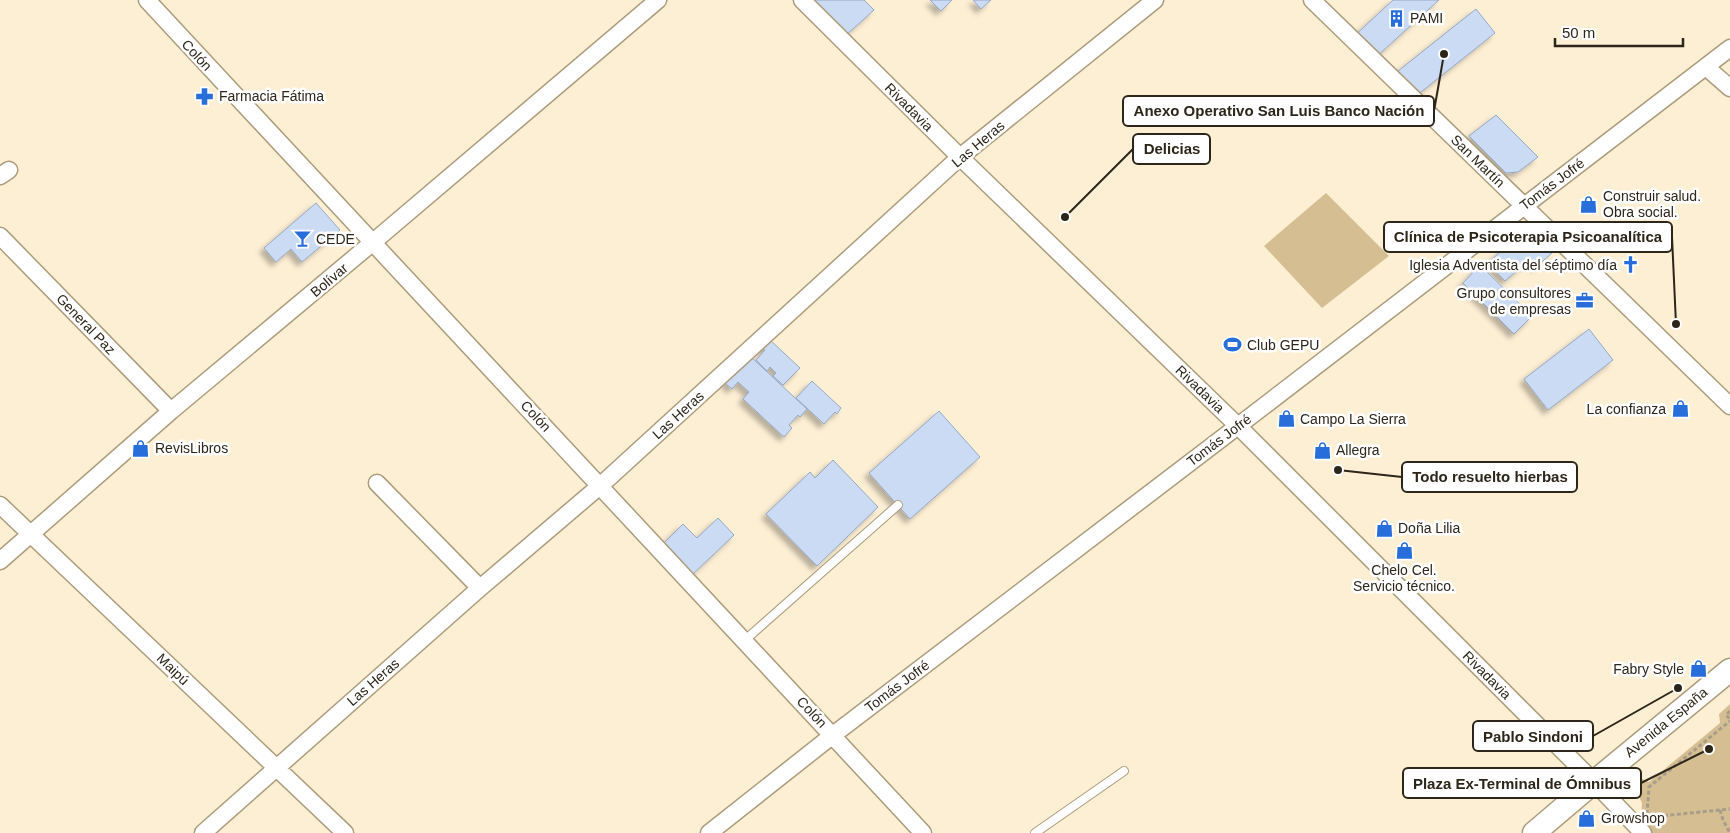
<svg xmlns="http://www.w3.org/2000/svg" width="1730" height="833" viewBox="0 0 1730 833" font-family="Arial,sans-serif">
  <defs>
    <filter id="shadow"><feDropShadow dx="-4.5" dy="4.5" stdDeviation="2.5" flood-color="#0004"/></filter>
  </defs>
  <rect width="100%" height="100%" fill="#fdefd4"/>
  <!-- green -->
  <path fill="#d5bf92" d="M1326,193L1389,256L1322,308L1264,246Z
    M1730,704V833H1648L1640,825L1642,803L1631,780L1636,776L1649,782L1720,723L1719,714Z"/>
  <!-- building -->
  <path fill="#cbdbf4" stroke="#95a8c5" filter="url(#shadow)" d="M815,0H864L874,10L845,36L813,2Z
    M930,0H952L941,11Z
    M973,0H991L981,9Z
    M1393,0H1439L1375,58L1353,37Z
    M1476,9L1495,33L1416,96L1393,75Z
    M1496,115L1538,157L1518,172L1506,173L1469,136Z
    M316,203L340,230L302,262L291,249L276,262L264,248Z
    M1528,226L1552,253L1536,267L1529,260L1505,281L1488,263Z
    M1480,265L1532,316L1514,334L1463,283Z
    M1589,329L1613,360L1548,410L1524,379Z
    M769,339L800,368L783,385L773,376L776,373L770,367L767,371L756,360L765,350L762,347Z
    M750,356L807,409L800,417L798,415L789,425L792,428L784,437L743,399L749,392L738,382L732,389L725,383Z
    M812,381L841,408L837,414L835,412L824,424L796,398Z
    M939,411L980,457L910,519L869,473Z
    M833,460L878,507L817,566L766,514L810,472L815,478Z
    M718,518L734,535L693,574L664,543L683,524L697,538Z"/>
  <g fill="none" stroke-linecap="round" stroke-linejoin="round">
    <defs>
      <path id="service" d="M745,640L898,505
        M1035,833L1124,771"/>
      <path id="minor" d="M147,0C405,278 665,554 923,833
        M802,0L960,157L1238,426L1594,782L1643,833
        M1312,0L1730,406
        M1706,67L1730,88
        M0,176L9,170
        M0,236L171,411
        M377,483L480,588
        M0,505L345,833
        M0,561L171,411L372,243L658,0
        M203,833L480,588L601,485L960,157L1155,0
        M709,833L833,735L1238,426L1730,48"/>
      <path id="secondary" d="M1534,833L1594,782L1730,670"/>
    </defs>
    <!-- service casing -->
    <use href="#service" stroke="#ac9c7c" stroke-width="10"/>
    <!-- minor casing -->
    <use href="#minor" stroke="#ac9c7c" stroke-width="19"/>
    <!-- secondary casing -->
    <use href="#secondary" stroke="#ac9c7c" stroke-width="25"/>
    <!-- path -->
    <path stroke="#a89d88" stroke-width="3" stroke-dasharray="4 2.5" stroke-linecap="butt" d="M1730,711L1726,715L1730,719
      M1720,810L1723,820L1730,833
      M1647,814L1649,787L1730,721
      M1651,817L1730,809"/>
    <!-- service -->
    <use href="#service" stroke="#fff" stroke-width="8"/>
    <!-- minor -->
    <use href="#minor" stroke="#fff" stroke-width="16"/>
    <!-- secondary -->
    <use href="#secondary" stroke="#fff" stroke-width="22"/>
  </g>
  <!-- icons -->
  <defs>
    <symbol id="building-bare" viewBox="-9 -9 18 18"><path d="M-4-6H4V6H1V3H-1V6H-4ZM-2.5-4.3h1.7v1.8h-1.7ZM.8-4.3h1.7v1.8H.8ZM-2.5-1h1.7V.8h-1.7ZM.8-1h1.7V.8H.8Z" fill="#286eda" stroke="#fff" stroke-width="2.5" paint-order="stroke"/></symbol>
    <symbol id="pharmacy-bare" viewBox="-9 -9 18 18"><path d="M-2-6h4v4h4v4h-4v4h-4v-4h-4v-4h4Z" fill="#286eda" stroke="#fff" stroke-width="2.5" paint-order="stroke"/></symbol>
    <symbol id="shop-bare" viewBox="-9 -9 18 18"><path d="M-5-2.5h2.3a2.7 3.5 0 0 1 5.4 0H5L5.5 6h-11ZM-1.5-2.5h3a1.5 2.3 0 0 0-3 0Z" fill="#286eda" stroke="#fff" stroke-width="2.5" paint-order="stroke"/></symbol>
    <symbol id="bar-bare" viewBox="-9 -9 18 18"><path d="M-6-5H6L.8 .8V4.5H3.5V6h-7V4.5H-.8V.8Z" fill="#286eda" stroke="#fff" stroke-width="2.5" paint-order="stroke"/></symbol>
    <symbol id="church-bare" viewBox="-9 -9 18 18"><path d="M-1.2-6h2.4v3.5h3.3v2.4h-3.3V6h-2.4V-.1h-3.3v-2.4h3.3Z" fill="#286eda" stroke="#fff" stroke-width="2.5" paint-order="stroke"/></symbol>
    <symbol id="office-bare" viewBox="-9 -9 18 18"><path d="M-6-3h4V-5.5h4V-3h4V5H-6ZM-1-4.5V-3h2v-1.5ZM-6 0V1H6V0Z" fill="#286eda" stroke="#fff" stroke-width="2.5" paint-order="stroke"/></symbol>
    <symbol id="stadium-bare" viewBox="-9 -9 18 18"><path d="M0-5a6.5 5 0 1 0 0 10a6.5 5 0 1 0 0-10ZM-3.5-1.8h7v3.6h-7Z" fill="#286eda" stroke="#fff" stroke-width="2.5" paint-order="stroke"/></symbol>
  </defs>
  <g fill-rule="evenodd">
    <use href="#building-bare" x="1384" y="6" width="25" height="25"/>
    <use href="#pharmacy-bare" x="192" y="84" width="25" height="25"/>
    <use href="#shop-bare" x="1576" y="192" width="25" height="25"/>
    <use href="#bar-bare" x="290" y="226" width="25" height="25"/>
    <use href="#church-bare" x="1618" y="252" width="25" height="25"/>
    <use href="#office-bare" x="1572" y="288" width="25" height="25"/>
    <use href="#stadium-bare" x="1220" y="332" width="25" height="25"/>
    <use href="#shop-bare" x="1668" y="396" width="25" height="25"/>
    <use href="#shop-bare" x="1274" y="406" width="25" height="25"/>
    <use href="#shop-bare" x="128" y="436" width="25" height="25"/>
    <use href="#shop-bare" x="1310" y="438" width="25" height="25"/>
    <use href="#shop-bare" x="1372" y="516" width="25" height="25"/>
    <use href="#shop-bare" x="1392" y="538" width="25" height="25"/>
    <use href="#shop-bare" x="1686" y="656" width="25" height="25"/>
    <use href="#shop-bare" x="1574" y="806" width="25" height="25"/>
  </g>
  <g text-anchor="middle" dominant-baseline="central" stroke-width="5" stroke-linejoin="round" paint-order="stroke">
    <!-- poi labels -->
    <g font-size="14" fill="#2c2519" stroke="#fff" text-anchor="start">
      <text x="1410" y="18">PAMI</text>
      <text x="219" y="96">Farmacia Fátima</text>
      <text x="1603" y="196">Construir salud.<tspan x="1603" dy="16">Obra social.</tspan></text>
      <text x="316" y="239">CEDE</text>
      <text x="1617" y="265" text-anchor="end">Iglesia Adventista del séptimo día</text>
      <text x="1571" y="293" text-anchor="end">Grupo consultores<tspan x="1571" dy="16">de empresas</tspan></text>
      <text x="1247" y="345">Club GEPU</text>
      <text x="1666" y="409" text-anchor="end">La confianza</text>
      <text x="1300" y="419">Campo La Sierra</text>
      <text x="155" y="448">RevisLibros</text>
      <text x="1336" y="450">Allegra</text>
      <text x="1398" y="528">Doña Lilia</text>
      <text x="1404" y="570" text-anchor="middle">Chelo Cel.<tspan x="1404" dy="16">Servicio técnico.</tspan></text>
      <text x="1684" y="669" text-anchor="end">Fabry Style</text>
      <text x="1601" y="818">Growshop</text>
    </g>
    <!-- street labels -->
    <g font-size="14" fill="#2c2519" stroke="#fff">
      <text transform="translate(197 55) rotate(47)">Colón</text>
      <text transform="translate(909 107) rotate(45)">Rivadavia</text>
      <text transform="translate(978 144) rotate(-40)">Las Heras</text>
      <text transform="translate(1478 161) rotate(44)">San Martín</text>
      <text transform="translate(1552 184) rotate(-37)">Tomás Jofré</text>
      <text transform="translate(329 280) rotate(-40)">Bolívar</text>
      <text transform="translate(86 324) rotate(46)">General Paz</text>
      <text transform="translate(1200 389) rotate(44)">Rivadavia</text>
      <text transform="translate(678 415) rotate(-42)">Las Heras</text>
      <text transform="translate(536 416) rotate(47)">Colón</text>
      <text transform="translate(1219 440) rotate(-37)">Tomás Jofré</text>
      <text transform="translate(173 669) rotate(44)">Maipú</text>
      <text transform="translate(1487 675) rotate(45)">Rivadavia</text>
      <text transform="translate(373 682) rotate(-41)">Las Heras</text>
      <text transform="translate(897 686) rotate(-37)">Tomás Jofré</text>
      <text transform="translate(812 712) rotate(47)">Colón</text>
      <text transform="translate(1666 722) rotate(-39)">Avenida España</text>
    </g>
  </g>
  <!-- callouts -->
  <path fill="none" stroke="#2c2519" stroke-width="2" d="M1444 54L1434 111M1065 217L1133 149M1676 324L1672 237M1338 470L1402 477M1678 688L1593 736M1709 749L1641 783"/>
  <g fill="#2c2519" stroke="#fff" stroke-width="2">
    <circle cx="1444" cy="54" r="5"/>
    <circle cx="1065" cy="217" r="5"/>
    <circle cx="1676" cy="324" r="5"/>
    <circle cx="1338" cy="470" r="5"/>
    <circle cx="1678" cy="688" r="5"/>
    <circle cx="1709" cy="749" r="5"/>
  </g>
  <g fill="#fff" stroke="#2c2519" stroke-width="2">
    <rect x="1123" y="96" width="311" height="30" rx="5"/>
    <rect x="1133" y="134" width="77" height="30" rx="5"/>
    <rect x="1384" y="222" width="288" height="30" rx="5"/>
    <rect x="1402" y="462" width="175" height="30" rx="5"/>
    <rect x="1473" y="721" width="120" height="30" rx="5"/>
    <rect x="1403" y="768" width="238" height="30" rx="5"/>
  </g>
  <g font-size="15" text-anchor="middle" font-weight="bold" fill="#2c2519">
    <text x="1279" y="116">Anexo Operativo San Luis Banco Nación</text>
    <text x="1172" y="154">Delicias</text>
    <text x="1528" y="242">Clínica de Psicoterapia Psicoanalítica</text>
    <text x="1490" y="482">Todo resuelto hierbas</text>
    <text x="1533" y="742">Pablo Sindoni</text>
    <text x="1522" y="789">Plaza Ex-Terminal de Ómnibus</text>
  </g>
  <!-- scale -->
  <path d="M1555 38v8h128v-8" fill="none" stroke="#2c2519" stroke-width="2.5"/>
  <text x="1562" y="38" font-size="15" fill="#2c2519" stroke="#ffffff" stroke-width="4" paint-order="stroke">50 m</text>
</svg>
